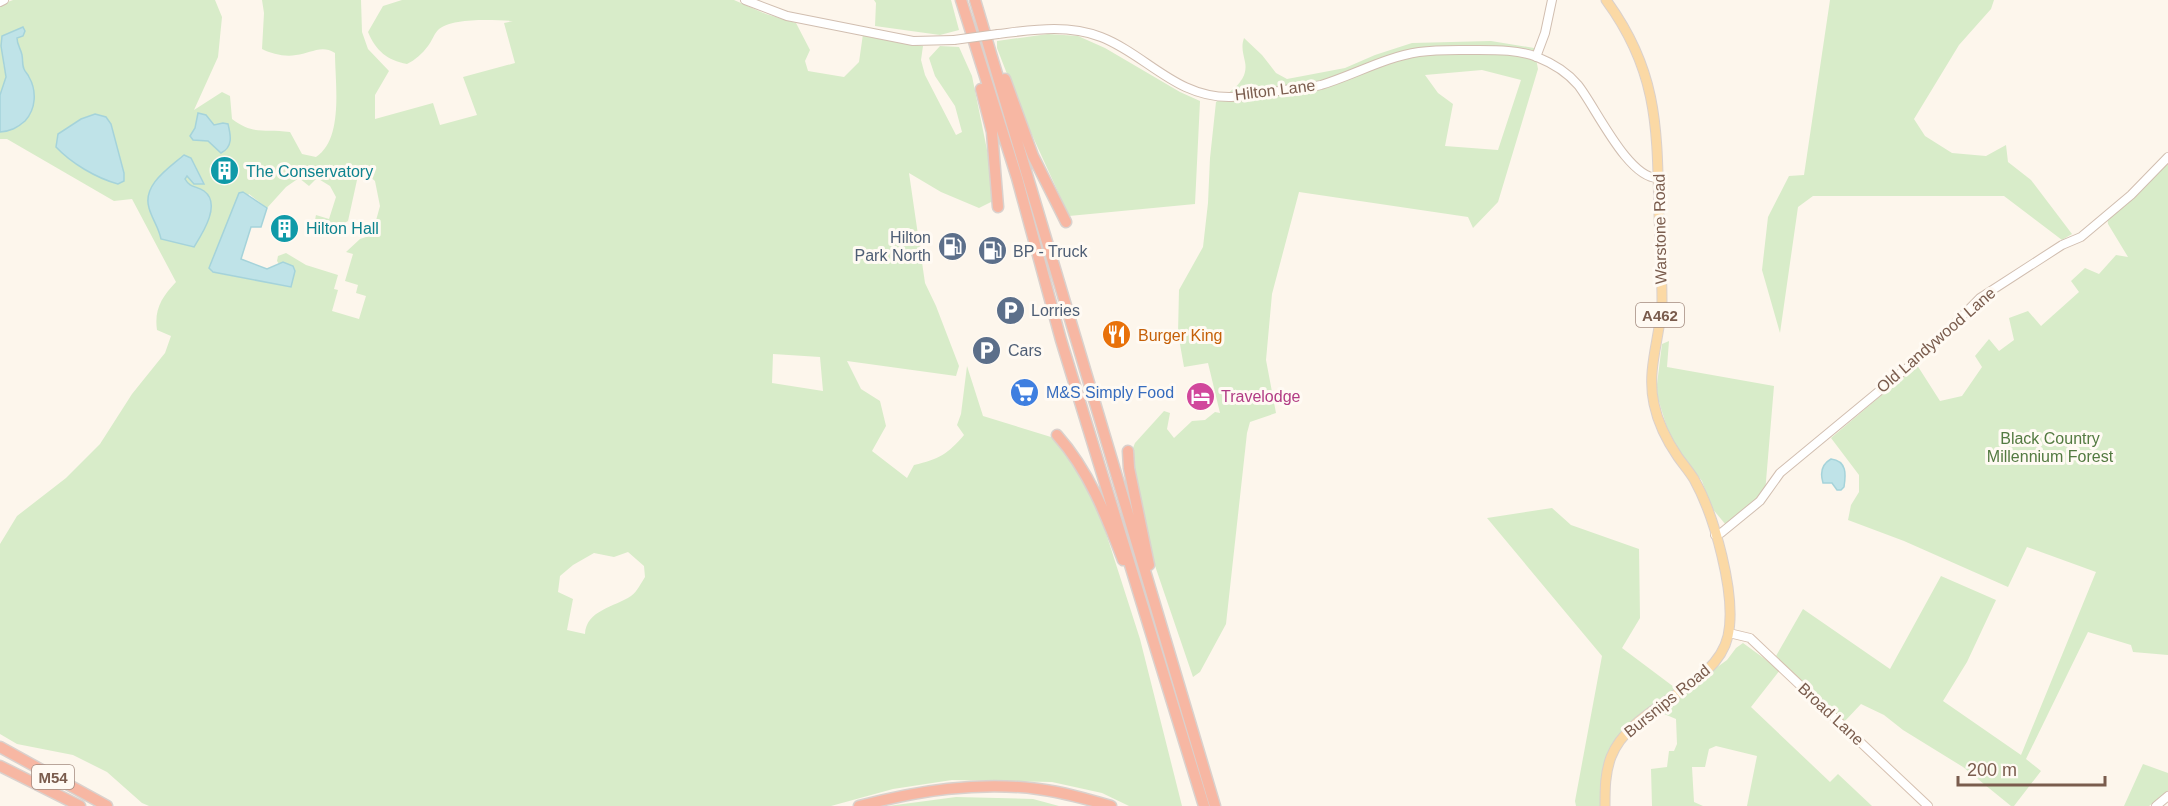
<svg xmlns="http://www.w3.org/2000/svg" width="2168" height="806" viewBox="0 0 2168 806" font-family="Arial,sans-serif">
  <rect width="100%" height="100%" fill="#fdf6ec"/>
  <!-- green -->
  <path fill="#d8ecc9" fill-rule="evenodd" d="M13,0H215L222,17L218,57L194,110L222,92L230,96L232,119C254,136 265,128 290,132L302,154L316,157C344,139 335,83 335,53C321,44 310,54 296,55C285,57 272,54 262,49L264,13L262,0H361L362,32L368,49L389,71L375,95V119L433,103L440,125L477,115L463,77L515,63L504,23L513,21C495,20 452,17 438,30C434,34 432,41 428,46C422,54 415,60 407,64C387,60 376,51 368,32L383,6L402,0H734L766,14L796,23L810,50L805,61L808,71L844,77L859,62L863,34L923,46L921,60L925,75L956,135L962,132L955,106L935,76L929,58L940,46L959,47L972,76L997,199L979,208L941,192L909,173L925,283L936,306L959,366L956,376L847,361L861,389L880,401L886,426L872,451L907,478L914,465C939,459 948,454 964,435L957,425L961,414L967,366L983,416L1051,437L1071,456L1096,502L1140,639L1182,806H1129L1102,793L1052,782L952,780L893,789L831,806H149L142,803L107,772L73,755L17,744L0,734V544L17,516L66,478L100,444L132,394L165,353L171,336L157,330C154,309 162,297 176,282L132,199L114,201L7,139H0V132C29,129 40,107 30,80C29,75 25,72 23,68C21,63 23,58 22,54C21,48 17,46 17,40C18,36 21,31 23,27L3,62L6,77L0,95V5ZM95,114L106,117L111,124L124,173L123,181L118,184C96,178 71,163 56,147L58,134L81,119ZM191,158L197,169L185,179L187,184L202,190L211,211L194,247L162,239C158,228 152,219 149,208C142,183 174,170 191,158ZM357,166L375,181L380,206L372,235L360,239L346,252L353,254L345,281L358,285L356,293L366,296L359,319L332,311L338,290L334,289L338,275L306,265L286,253L278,256L277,261L279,264L287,263L291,287L212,272L209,268L249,194L267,208L286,187L299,178L309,186L317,178L330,186L336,197L329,219L316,215L314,225L336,228L348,221L357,180ZM773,354L820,357L823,391L772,383ZM628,552L644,566L645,577C641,583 637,592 631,596C615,607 586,610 585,634L567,630L573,599L558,592L560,576L573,565L594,553L614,557Z
    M874,0H951L959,30L940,35L875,26L876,3Z
    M1830,0H1994L1991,9L1959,45L1914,119L1925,136L1952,153L1986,156L2006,145L2008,162L2031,180L2072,234L2062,240L2004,196H1813L1798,207L1780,333L1762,270L1768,217L1789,176L1804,175Z
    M1048,34L1078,36L1105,48L1180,92L1200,101L1195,204L1069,216L1022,113L997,48V41Z
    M1244,38L1262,55L1276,73L1287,79L1345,68L1375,55L1412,43L1491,41L1534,48L1538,69L1498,202L1473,228L1468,217L1299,192L1272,294L1266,360L1276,413L1250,422L1247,433L1226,624L1200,672L1193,677L1152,557L1131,453L1135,443L1164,411L1170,413L1167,429L1174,438L1192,421L1205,420L1215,412L1220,413L1208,363L1184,367L1178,333L1179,290L1203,247L1208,203L1210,158L1216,102C1230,92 1249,81 1245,62C1243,52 1241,47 1244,38ZM1482,70L1521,80L1498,150L1445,146L1453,104L1438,93L1425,75Z
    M2168,156V655L2133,652L2131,645L2088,632L2026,759L2041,771L2014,806H2011L1963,767L1903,730L1884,715L1861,704L1844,722L1776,656L1803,609L1890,669L1941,576L1996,600L1967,662L1943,701L2021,755L2096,572L2027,547L2008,587L1904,541L1848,520L1851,505L1859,492V475L1831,438L1917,365L1940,401L1962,396L1982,367L1975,356L1989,339L1999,351L2014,340L2009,318L2028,311L2041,326L2079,292L2071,281L2085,268L2099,274L2116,255L2128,257L2108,224L2107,216Z
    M1669,341L1667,367L1774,386L1765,493L1726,525L1711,507L1702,481L1683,457L1669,434L1656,392L1662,344Z
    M1552,508L1571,525L1639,549L1640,618L1622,648L1678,690C1655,706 1613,729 1607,758C1604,773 1604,791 1603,806H1576L1575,801L1602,656L1487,518Z
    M1743,643L1780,670L1751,707L1830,782L1838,774L1872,806H1747L1757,756L1716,746L1709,749L1705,767H1692L1694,802L1703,806H1652L1651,769L1667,767L1669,751H1674L1677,744L1676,719L1657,711L1727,660L1736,648Z
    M2143,764L2168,773V791L2149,806H2124Z
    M956,797L1033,799L1059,806H888Z"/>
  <!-- water -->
  <path fill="#bfe3e8" stroke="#a5d3da" stroke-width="1.5" d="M23,27L25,31L23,36L17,38C17,45 21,49 22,55C23,60 22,65 24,69C25,72 28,74 29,77C37,91 36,109 25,121C17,128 11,131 0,132V95L6,77L1,46L2,36Z
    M198,113L206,115L214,125L223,123L228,124C231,136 233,147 221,153L208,141L193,140L190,136L195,128Z
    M95,114L106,117L111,124L124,173V181L118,184C96,178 71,163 56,147L58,134L81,119Z
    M184,155L191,158L204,184H194L187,176L185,179C190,188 197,186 204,191C222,204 202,234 194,247L161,239C159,228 152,219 149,208C142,185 169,168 184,155Z
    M243,192L267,208L261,227H251L241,259L267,269L283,262L293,266L295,271L291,287L213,272L209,268L239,193Z
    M1831,459C1847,461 1846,474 1844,487L1841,490H1837L1832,483H1823C1820,473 1822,464 1831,459Z"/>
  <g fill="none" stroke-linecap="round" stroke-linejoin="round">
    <defs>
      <path id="tertiary" d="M745,0L787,16L913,41L954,40
        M0,2L4,0
        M998,34C1032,30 1067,24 1101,37C1147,55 1176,98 1231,97C1254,96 1276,91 1298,88C1306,87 1313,87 1321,85C1354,75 1385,57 1419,52C1439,49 1459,50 1478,50C1498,50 1519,50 1537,57C1552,63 1567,72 1578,85C1595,106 1628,179 1658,178
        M1536,57L1545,33L1552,0
        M1715,535L1721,533L1760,501L1780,473L1930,349L1980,298L2062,245L2081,237L2131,195L2168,157
        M2156,806L2168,796"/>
      <path id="secondary" d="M1729,633L1750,638L1928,806"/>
      <path id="primary" d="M1605,806C1605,789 1605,773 1611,757C1631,705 1716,689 1728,636C1737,595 1714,515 1694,479C1689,471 1683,464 1678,457C1667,441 1658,423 1654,404C1646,369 1661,335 1662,301C1662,272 1660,243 1659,215C1657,130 1659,72 1606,0"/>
      <path id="motorway" d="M961,0L1017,178L1061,340L1204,806
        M975,0L1215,806
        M1005,79L1033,156L1066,222
        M981,89L992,132L998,207
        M1057,435C1089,471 1106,515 1123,560
        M1128,451L1129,468L1149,565
        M0,747L107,806
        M0,766L80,806
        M859,806C917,791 978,781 1038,789C1063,792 1087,799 1111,806"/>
    </defs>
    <!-- tertiary casing -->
    <use href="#tertiary" stroke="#d1beb0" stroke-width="10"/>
    <!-- secondary casing -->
    <use href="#secondary" stroke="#d6c0b0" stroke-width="10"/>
    <!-- primary casing -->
    <use href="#primary" stroke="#dad1cd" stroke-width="11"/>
    <!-- motorway casing -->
    <use href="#motorway" stroke="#dad1cd" stroke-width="13"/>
    <!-- tertiary -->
    <use href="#tertiary" stroke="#fff" stroke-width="8"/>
    <!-- secondary -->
    <use href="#secondary" stroke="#fff" stroke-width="8"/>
    <!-- primary -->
    <use href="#primary" stroke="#fbd9a5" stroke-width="9"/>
    <!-- motorway -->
    <use href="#motorway" stroke="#f7b7a3" stroke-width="10"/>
    <defs>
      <path id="tertiary-bridge" d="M954,40L998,34"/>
    </defs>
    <!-- tertiary-bridge casing -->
    <use href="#tertiary-bridge" stroke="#d1beb0" stroke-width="10" stroke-linecap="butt"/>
    <!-- tertiary-bridge -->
    <use href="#tertiary-bridge" stroke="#fff" stroke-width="8"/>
  </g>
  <!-- icons -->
  <defs>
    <symbol id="building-disc" viewBox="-11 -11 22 22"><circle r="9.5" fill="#0f9aa8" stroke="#fffaf3"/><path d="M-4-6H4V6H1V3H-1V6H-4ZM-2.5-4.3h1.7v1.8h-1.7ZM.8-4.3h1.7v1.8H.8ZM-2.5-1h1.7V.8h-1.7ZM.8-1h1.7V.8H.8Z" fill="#fff"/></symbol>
    <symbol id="fuel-disc" viewBox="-11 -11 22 22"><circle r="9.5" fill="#5c6f8a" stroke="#fffaf3"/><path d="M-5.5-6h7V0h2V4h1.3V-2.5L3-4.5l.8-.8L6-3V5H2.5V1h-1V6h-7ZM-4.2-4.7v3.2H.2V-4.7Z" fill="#fff"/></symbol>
    <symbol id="parking-disc" viewBox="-11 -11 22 22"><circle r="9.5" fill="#5c6f8a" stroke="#fffaf3"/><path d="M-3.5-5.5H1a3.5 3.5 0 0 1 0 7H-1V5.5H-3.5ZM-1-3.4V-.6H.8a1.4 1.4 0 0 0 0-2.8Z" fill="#fff"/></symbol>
    <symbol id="restaurant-disc" viewBox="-11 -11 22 22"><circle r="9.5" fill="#e8710a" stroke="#fffaf3"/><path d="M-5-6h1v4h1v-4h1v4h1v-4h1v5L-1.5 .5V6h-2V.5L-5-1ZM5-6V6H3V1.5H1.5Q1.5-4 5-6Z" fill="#fff"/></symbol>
    <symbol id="supermarket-disc" viewBox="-11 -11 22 22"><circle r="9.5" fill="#3f7fe0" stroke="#fffaf3"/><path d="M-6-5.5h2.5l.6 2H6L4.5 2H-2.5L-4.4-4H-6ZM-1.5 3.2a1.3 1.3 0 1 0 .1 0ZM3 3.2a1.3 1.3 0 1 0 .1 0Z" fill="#fff"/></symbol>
    <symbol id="hotel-disc" viewBox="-11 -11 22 22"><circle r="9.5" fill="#d1479c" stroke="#fffaf3"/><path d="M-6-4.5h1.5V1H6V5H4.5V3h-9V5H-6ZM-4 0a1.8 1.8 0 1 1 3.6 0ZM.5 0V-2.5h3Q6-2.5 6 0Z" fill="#fff"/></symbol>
  </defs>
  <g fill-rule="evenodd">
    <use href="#building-disc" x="208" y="154" width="33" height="33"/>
    <use href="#building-disc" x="268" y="212" width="33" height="33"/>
    <use href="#fuel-disc" x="936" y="230" width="33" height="33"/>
    <use href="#fuel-disc" x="976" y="234" width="33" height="33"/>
    <use href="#parking-disc" x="994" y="294" width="33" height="33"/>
    <use href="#restaurant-disc" x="1100" y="318" width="33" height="33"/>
    <use href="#parking-disc" x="970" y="334" width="33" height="33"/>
    <use href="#supermarket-disc" x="1008" y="376" width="33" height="33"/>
    <use href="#hotel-disc" x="1184" y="380" width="33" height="33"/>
  </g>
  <g text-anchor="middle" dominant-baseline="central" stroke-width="6" stroke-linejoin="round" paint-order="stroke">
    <!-- shield labels -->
    <g fill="#fffaf3" stroke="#a28b7f" stroke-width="1.5">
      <rect x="1636" y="303" width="48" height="24" rx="4.5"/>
      <rect x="32" y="765" width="42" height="24" rx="4.5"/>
    </g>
    <g font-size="15" font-weight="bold" fill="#7a5c4d">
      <text x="1660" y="315">A462</text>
      <text x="53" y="777">M54</text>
    </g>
    <!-- street labels -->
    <g font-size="16" fill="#7a5c4d" stroke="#fffaf3">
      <text transform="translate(1275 90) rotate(-7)">Hilton Lane</text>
      <text transform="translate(1660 229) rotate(-91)">Warstone Road</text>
      <text transform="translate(1936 340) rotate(-41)">Old Landywood Lane</text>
      <text transform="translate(1667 701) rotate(-39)">Bursnips Road</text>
      <text transform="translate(1831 714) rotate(43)">Broad Lane</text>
    </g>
    <!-- culture labels -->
    <g font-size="16" fill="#0d838f" stroke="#fffaf3" text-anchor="start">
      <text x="246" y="171">The Conservatory</text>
      <text x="306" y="228">Hilton Hall</text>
    </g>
    <!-- service labels -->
    <g font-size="16" fill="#4e5e75" stroke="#fffaf3" text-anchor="start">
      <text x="931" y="237" text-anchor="end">Hilton<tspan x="931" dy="18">Park North</tspan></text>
      <text x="1013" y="251">BP - Truck</text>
      <text x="1031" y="310">Lorries</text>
      <text x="1008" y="350">Cars</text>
    </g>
    <!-- food labels -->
    <g font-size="16" fill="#c56008" stroke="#fffaf3" text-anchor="start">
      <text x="1138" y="335">Burger King</text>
    </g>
    <!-- shop labels -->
    <g font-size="16" fill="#366cbe" stroke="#fffaf3" text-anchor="start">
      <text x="1046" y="392">M&amp;S Simply Food</text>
    </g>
    <!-- hotel labels -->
    <g font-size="16" fill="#b23c85" stroke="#fffaf3" text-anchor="start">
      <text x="1221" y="396">Travelodge</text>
    </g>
    <!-- park labels -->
    <g font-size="16" fill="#537a41" stroke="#fffaf3">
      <text x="2050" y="438">Black Country<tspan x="2050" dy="18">Millennium Forest</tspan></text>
    </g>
  </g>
  <!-- scale -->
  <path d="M1958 776v9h147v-9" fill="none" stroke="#7a5c4d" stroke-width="3"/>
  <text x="1967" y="776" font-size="18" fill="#7a5c4d" stroke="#fffaf3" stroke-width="4.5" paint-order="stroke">200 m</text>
</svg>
